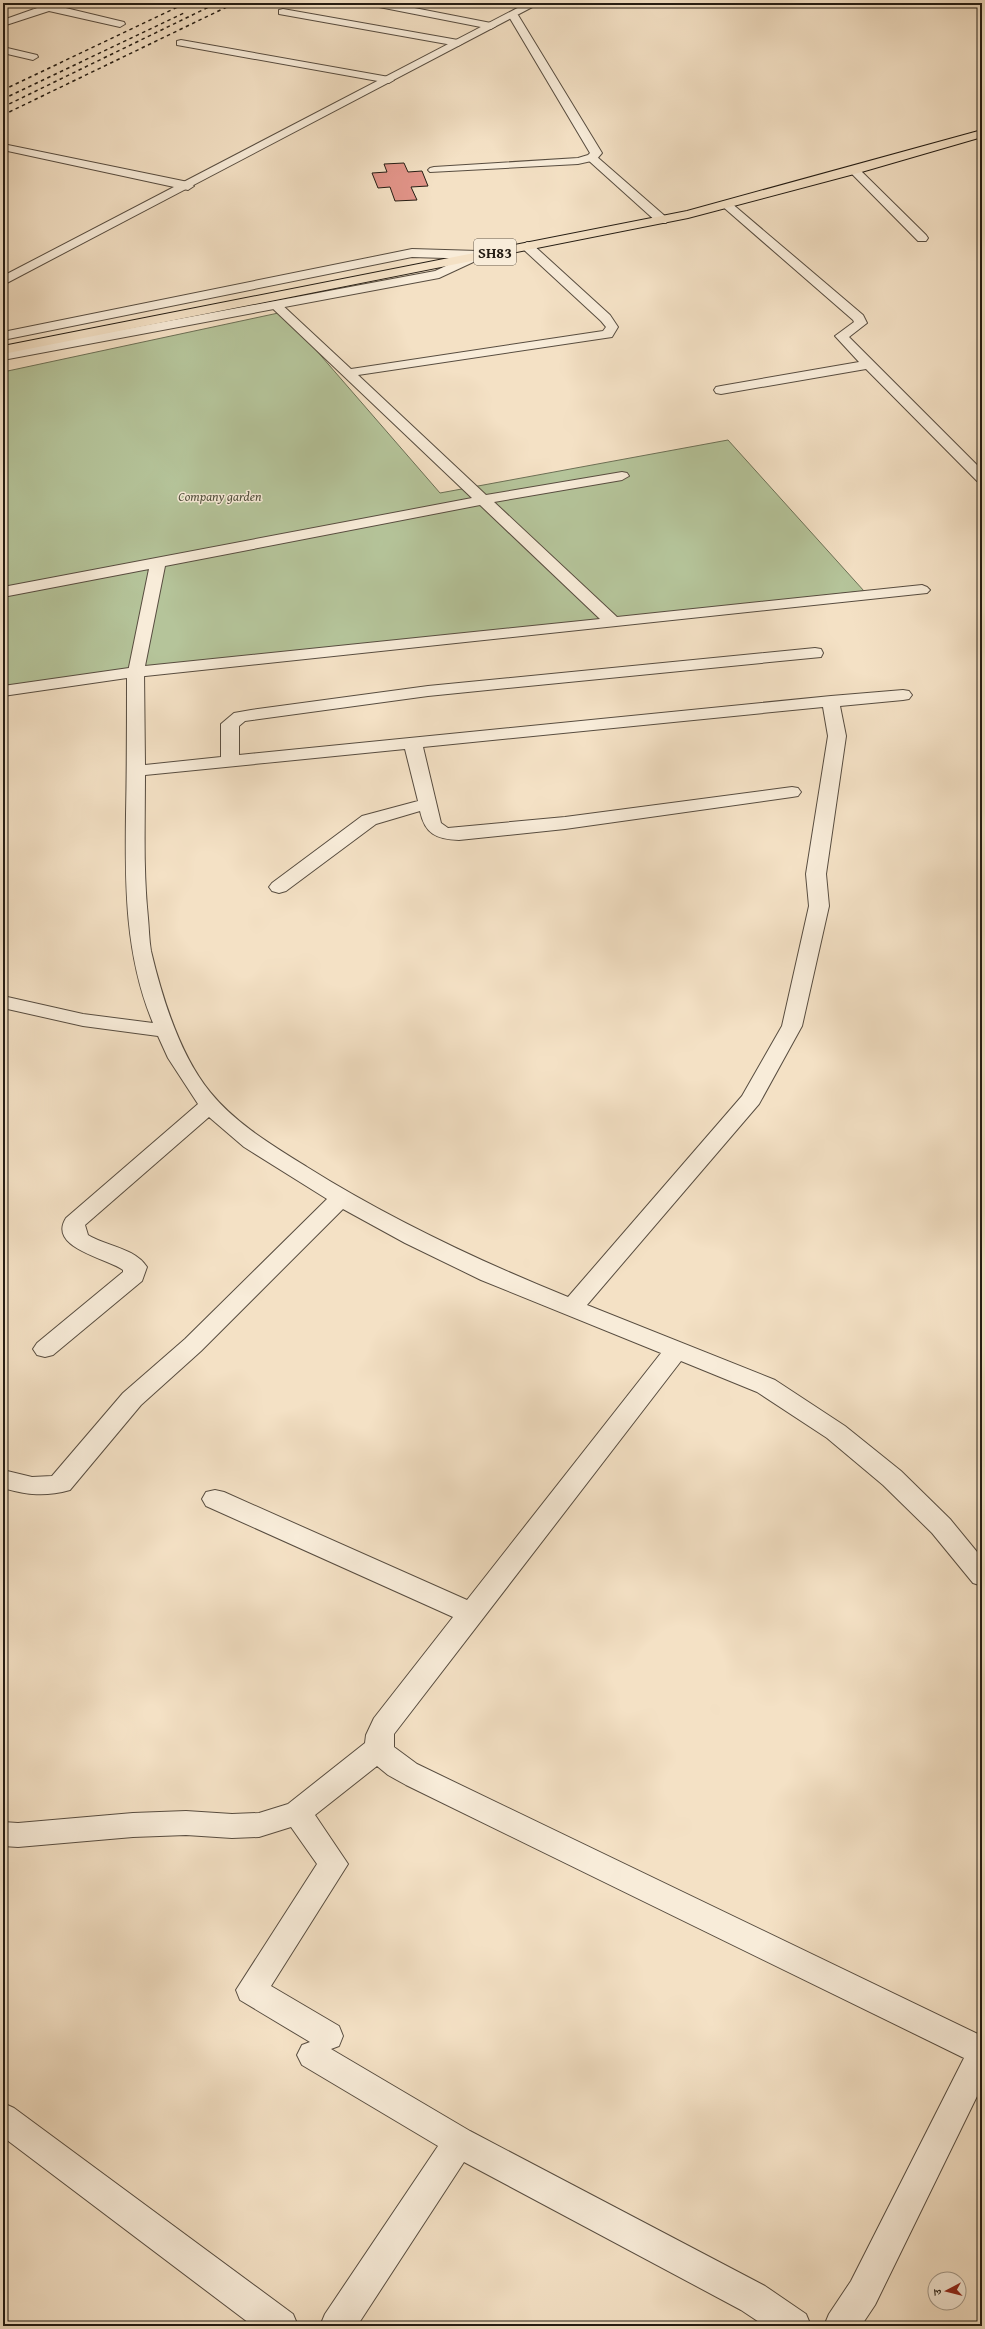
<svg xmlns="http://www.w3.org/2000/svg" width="985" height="2329" viewBox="0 0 985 2329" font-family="'Gentium Book Plus','Noto Serif Devanagari',serif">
  <rect width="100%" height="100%" fill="#f4e1c5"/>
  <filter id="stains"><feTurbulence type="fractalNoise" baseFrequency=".005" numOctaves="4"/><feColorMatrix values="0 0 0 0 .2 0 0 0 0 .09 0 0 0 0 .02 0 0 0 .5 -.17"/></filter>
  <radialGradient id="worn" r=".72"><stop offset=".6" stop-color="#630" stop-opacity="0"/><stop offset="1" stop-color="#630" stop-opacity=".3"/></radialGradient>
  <!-- green -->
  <path fill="#b5c49a" stroke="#6c7056" d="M283,312L440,493L728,440L864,591L598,620L3,690V372Z"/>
  <!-- building -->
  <path fill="#e29489" stroke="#241c13" d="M404,163L408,172L422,171L428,186L411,187L417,200L395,201L390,187L378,188L372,173L387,172L384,164Z"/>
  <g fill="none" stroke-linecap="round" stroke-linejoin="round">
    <defs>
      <path id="service" d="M513,12L518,15L602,153L596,160L578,164L430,172L428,170L430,168L434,167L578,158L588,155L590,153L508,15Z
        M854,167L858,168L926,235L928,238L926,241H918L850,172L848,170Z
        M726,201L730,202L863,315L867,323L849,337L982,470V482L977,481L866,369L721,394L716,393L714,390L716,387L721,386L859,362L835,336L854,322L853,320L722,206L720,204Z
        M527,242L531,243L610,315L618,327L612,337L358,375L486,495L622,472L627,473L629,476L622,480L494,502L617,617L922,585L927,587L930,590L927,593L136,677L130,675L128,672L149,569L3,597V587L472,498L269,305L271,302H279L351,369L603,331L606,327L601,321L523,249L521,246ZM480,505L600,619L145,666L165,566Z"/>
      <path id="minor" d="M22,3L49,4L124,22L125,24L120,27L49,11L3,26V20L37,8Z
        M369,3H389L491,23L496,26L491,29L374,6Z
        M283,9L458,40L463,43L458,46L279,14V10Z
        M181,40L389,77L394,80L389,83L177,45V41Z
        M3,47L37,55L38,57L33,60L3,53Z
        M3,144L188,182L194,186L188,190L3,150Z
        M592,154L596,156L666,217L668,220L666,223H658L588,160L586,158Z
        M478,251L484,255L482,258L439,278L3,360V352L435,271Z
        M815,648L821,649L823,653L821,657L428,696L245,721L239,726V755L831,696L903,690L909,691L912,695L909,699L903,700L840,706L846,736L826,874L829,906L802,1026L759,1104L587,1305L775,1380L845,1426L901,1471L950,1519L982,1558V1586L973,1583L932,1533L883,1485L827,1438L757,1392L681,1361L394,1734V1747L417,1764L982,2036V2086L875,2305L861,2326H824L829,2314L851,2281L964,2058L406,1785L388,1775L377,1766L315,1815L348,1864L271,1986L339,2026L343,2036L339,2046L331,2049L470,2131L765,2286L806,2314L811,2326H765L741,2310L464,2162L357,2326H320L325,2314L438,2146L302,2065L297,2055L302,2045L310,2042L240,2000L236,1990L317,1864L291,1827L259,1837L232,1838L186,1835L133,1837L18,1847L3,1846V1822L18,1823L133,1813L186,1811L232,1814L259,1813L288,1804L365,1743L366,1735L374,1718L453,1617L206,1506L202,1499L206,1492L215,1490L224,1492L467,1600L661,1353L481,1280L405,1243L343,1209L201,1351L141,1405L70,1490C45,1497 28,1495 3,1488V1470L32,1477L52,1476L123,1393L185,1339L327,1199L244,1147L209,1117L85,1225L88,1235C106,1246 135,1248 147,1267L142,1281L53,1355L45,1357L37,1355L33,1349L37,1343L123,1272V1270C107,1258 47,1248 66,1218L198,1104L168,1058L158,1036L83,1026L3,1008V996L83,1014L153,1023C125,956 125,885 126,814C127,769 127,724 127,678L3,696V686L136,667L142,668L144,672L145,765L221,757V724L234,713L251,710L428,686ZM823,707L828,736L806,874L809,906L782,1026L742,1096L568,1297C477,1260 390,1219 307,1167C272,1145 236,1124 210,1092C179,1054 162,997 151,951C149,940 149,928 148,918C143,870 145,823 145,775L405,749L418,801L362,816L272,883L269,887L272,891L279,893L286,891L376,824L420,811C425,834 436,839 459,840L565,829L792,797L798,796L801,792L798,788L792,787L565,817L448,828L441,823L423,747Z
        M3,2103L14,2108L293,2314L298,2326H253L3,2137Z"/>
      <path id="tertiary" d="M527,3H540L3,285V276Z
        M412,249L478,251L484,255L478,259L412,257L3,340V332Z"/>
      <path id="primary" d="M982,130V137L858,173L688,218L3,354V346L687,211Z"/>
    </defs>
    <!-- service casing -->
    <use href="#service" stroke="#584d40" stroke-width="2"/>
    <!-- minor casing -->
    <use href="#minor" stroke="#584d40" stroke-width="2"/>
    <!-- tertiary casing -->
    <use href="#tertiary" stroke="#584d40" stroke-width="2"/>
    <!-- primary casing -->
    <use href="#primary" stroke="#241c13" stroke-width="2"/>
    <!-- service -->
    <use href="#service" fill="#f8ecd9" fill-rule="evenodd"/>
    <!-- minor -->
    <use href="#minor" fill="#f8ecd9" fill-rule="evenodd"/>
    <!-- tertiary -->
    <use href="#tertiary" fill="#f8ecd9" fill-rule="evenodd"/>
    <!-- primary -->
    <use href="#primary" fill="#f4e1c5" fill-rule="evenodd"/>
    <!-- rail -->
    <path stroke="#241c13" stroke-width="1.5" stroke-dasharray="3.5 3.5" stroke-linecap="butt" d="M3,90L186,3
      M3,99L184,13
      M3,107L217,3
      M3,115L235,3"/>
  </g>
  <g text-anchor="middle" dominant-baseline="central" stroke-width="3" stroke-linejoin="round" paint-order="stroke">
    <!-- far-park labels -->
    <g font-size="13" font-style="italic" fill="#504e3c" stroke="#f8ecd9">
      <text x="220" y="496">Company garden</text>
    </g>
    <!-- shield labels -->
    <rect fill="#f8ecd9" stroke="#645a4e" stroke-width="1" x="474" y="239" width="42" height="26" rx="3"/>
    <g font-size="15" font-weight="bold" fill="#241c13">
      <text x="495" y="252">SH83</text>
    </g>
  </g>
  <!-- margin -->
  <rect width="985" height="2329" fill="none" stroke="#f4e1c5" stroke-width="16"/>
  <rect x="4" y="4" width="977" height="2321" fill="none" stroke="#241c13" stroke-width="2"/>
  <rect x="8" y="8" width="969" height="2313" fill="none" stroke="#241c13"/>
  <!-- north arrow -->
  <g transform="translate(947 2291) rotate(263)"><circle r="19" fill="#f8ecd9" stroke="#a3998a"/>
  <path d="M0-3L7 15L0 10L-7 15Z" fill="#8f2418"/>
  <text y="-6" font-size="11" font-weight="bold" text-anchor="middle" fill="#241c13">उ</text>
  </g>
  <rect width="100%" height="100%" filter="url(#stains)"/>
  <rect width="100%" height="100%" fill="url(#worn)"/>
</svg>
